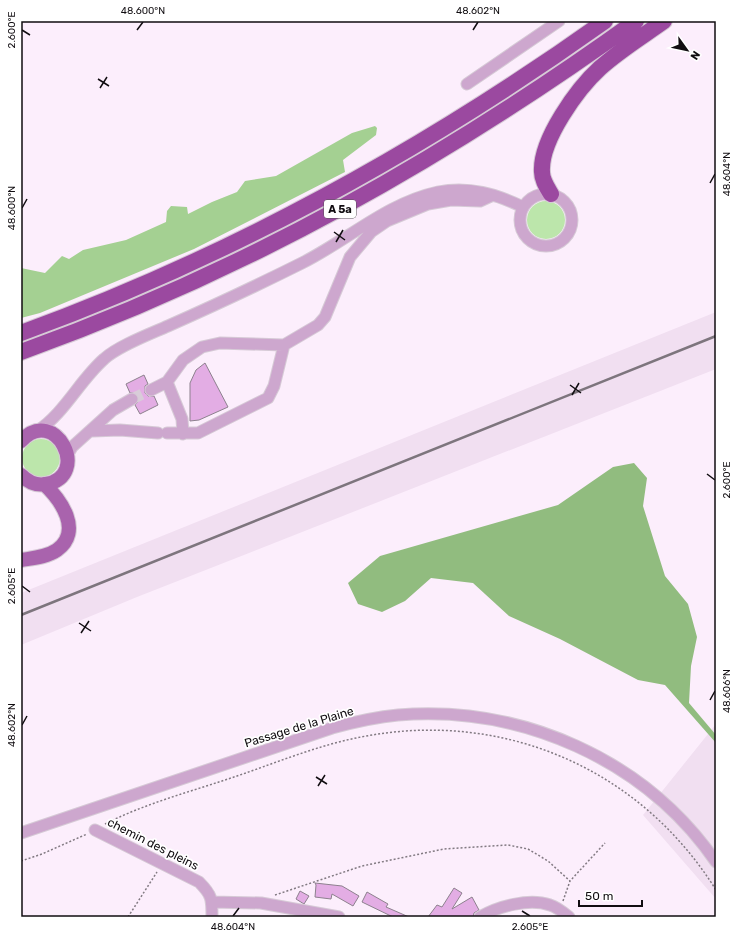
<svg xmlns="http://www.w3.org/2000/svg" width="737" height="938" viewBox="0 0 737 938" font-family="Rubik,sans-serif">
  <rect width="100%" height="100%" fill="#fceefc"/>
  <!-- built -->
  <path fill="#f1dff1" d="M716,312V369L137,597L21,645V593Z
    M716,724V899L643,815Z"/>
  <!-- green -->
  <path fill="#bce6ab" d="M527 220a19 19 0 1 1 38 0a19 19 0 1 1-38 0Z
    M22 458a19 19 0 1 1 38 0a19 19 0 1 1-38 0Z"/>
  <!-- forest -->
  <path fill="#a4d092" d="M375,126L377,128L376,135L343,160L345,172L194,249L40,313L21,318V268L45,273L62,256L69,259L83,250L126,240L166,222L167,211L171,206L187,207L188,214L212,202L237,192L245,181L276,176L352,133Z"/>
  <!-- water -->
  <path fill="#91bc7f" d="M634,463L647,478L643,506L665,576L688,604L697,637L691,666L689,703L716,735V743L665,685L638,680L560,639L509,616L473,583L431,578L405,601L382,612L358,604L348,583L380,556L558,505L613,467Z"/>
  <!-- building -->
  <path fill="#e3ade4" stroke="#8d818e" d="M205,363L228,407L199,420L190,421V383L196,370Z
    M144,375L148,384L145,386V393L148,396H154L158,405L140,414L135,405L138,402V396L135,393H130L126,384Z
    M315,883L342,886L359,896L353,906L332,894L331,899L315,897L316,885Z
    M454,888L462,893L452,909L472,897L479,910L474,913L473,917H428L437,905L442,907Z
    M300,891L309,896L304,904L296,899Z
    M367,892L388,904L386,907L409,917H393L362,902Z"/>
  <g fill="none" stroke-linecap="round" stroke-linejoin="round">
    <!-- minor-tunnel -->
    <path stroke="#d9ccd9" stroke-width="11" stroke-dasharray="11 5.5" stroke-linecap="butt" d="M132,399L151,390"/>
    <defs>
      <path id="minor" d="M467,84L559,21
        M520 220a26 26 0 1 1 52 0a26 26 0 1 1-52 0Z
        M167,382L182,419L183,434
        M151,390L167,382L183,360L202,347L220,343L284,345L318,325L325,317L350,257L371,232L387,221L428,204L451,200L480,201L493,195
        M92,431L120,430L158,433
        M36,432C65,413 79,381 104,359C118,346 150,334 168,326C213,306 258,285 302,263C348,240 387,203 438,192C469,186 496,194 523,207
        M167,433H198L268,398L274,386L284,345
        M68,454L72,447L113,410L132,399
        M95,830L199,882C212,895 212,899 212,917
        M21,833L332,728C354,722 376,717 398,715C521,705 645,759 716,862
        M212,902L261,903L339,917
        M480,917C499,906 529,898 550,905C557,907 563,912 569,917"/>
      <path id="major" d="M21,441C55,404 92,476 46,484C36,486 28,482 21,475
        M21,560C33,558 47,557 57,550C83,531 61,500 44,484"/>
      <path id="highway" d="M551,194C547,187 542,180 542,172C540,140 578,88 600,68C620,50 643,36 664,21
        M21,333C230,257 424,150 605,21
        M21,352C244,272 444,159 636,21"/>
    </defs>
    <!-- minor casing -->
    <use href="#minor" stroke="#d6cad6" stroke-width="13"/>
    <!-- major casing -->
    <use href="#major" stroke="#d6cad6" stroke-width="16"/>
    <!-- highway casing -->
    <use href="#highway" stroke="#d6cad6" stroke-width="18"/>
    <!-- path -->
    <path stroke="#827a82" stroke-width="1.5" stroke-dasharray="2 2" stroke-linecap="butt" d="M105,824C146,803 193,791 237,776C278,762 319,745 361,737C502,709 640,768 716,890
      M21,861L42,854L87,834
      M275,895L362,866L444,849L508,845L528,849L548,861L570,881
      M563,901L570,881L605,843
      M128,917L157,872"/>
    <!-- minor -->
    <use href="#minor" stroke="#cda7ce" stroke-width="11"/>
    <!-- major -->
    <use href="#major" stroke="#a963ad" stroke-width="14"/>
    <!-- highway -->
    <use href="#highway" stroke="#9b49a0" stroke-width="16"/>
    <!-- rail -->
    <path stroke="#7d757d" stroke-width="2.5" d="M21,615L716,336"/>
  </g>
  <!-- ticks -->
  <path fill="none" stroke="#110d11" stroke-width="1.5" d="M22,30L30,35M137,30L143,22M473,30L478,22M98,79L109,86M100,88L107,77M710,183L715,174M22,208L27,199M334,232L345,240M336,242L343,230M570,385L581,393M572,395L579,383M707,474L715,480M22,586L30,592M79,623L91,631M81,633L89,621M710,700L715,691M22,725L27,716M316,777L327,784M318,786L325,775M522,911L530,916M233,916L239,908"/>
  <g text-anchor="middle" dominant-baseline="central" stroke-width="3.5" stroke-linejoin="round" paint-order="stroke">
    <!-- shield labels -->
    <rect fill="#fff" stroke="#585658" stroke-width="1" x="324" y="200" width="32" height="18" rx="3"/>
    <g font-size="11" font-weight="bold" fill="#110d11">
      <text x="340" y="209">A 5a</text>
    </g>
    <!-- street labels -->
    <g font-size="12" fill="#110d11" stroke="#fff">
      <text transform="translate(299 727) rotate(-17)">Passage de la Plaine</text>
      <text transform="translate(153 844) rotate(27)">chemin des pleins</text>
    </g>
  </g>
  <!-- border -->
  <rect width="737" height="938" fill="none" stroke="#ffffff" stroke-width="44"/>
  <!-- north arrow -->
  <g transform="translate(687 50) rotate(123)" stroke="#ffffff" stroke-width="3" paint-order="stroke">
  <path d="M0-3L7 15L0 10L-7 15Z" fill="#110d11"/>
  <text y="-6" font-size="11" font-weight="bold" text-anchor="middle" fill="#110d11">N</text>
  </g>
  <!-- scale -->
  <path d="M579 900v6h63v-6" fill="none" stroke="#110d11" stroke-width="2"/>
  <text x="585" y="900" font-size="12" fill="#110d11" stroke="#ffffff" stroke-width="3" paint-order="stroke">50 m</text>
  <rect x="22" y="22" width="693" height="894" fill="none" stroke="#110d11" stroke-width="1.5"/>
  <g font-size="10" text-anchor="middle" fill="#110d11">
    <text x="143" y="14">48.600°N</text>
    <text x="478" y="14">48.602°N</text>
    <text transform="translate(11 30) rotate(-90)" y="4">2.600°E</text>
    <text transform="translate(726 174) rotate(-90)" y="4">48.604°N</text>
    <text transform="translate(11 208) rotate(-90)" y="4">48.600°N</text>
    <text transform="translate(726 480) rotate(-90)" y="4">2.600°E</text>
    <text transform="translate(11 586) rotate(-90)" y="4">2.605°E</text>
    <text transform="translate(726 691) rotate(-90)" y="4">48.606°N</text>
    <text transform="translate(11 725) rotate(-90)" y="4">48.602°N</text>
    <text x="233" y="930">48.604°N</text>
    <text x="530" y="930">2.605°E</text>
  </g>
</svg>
